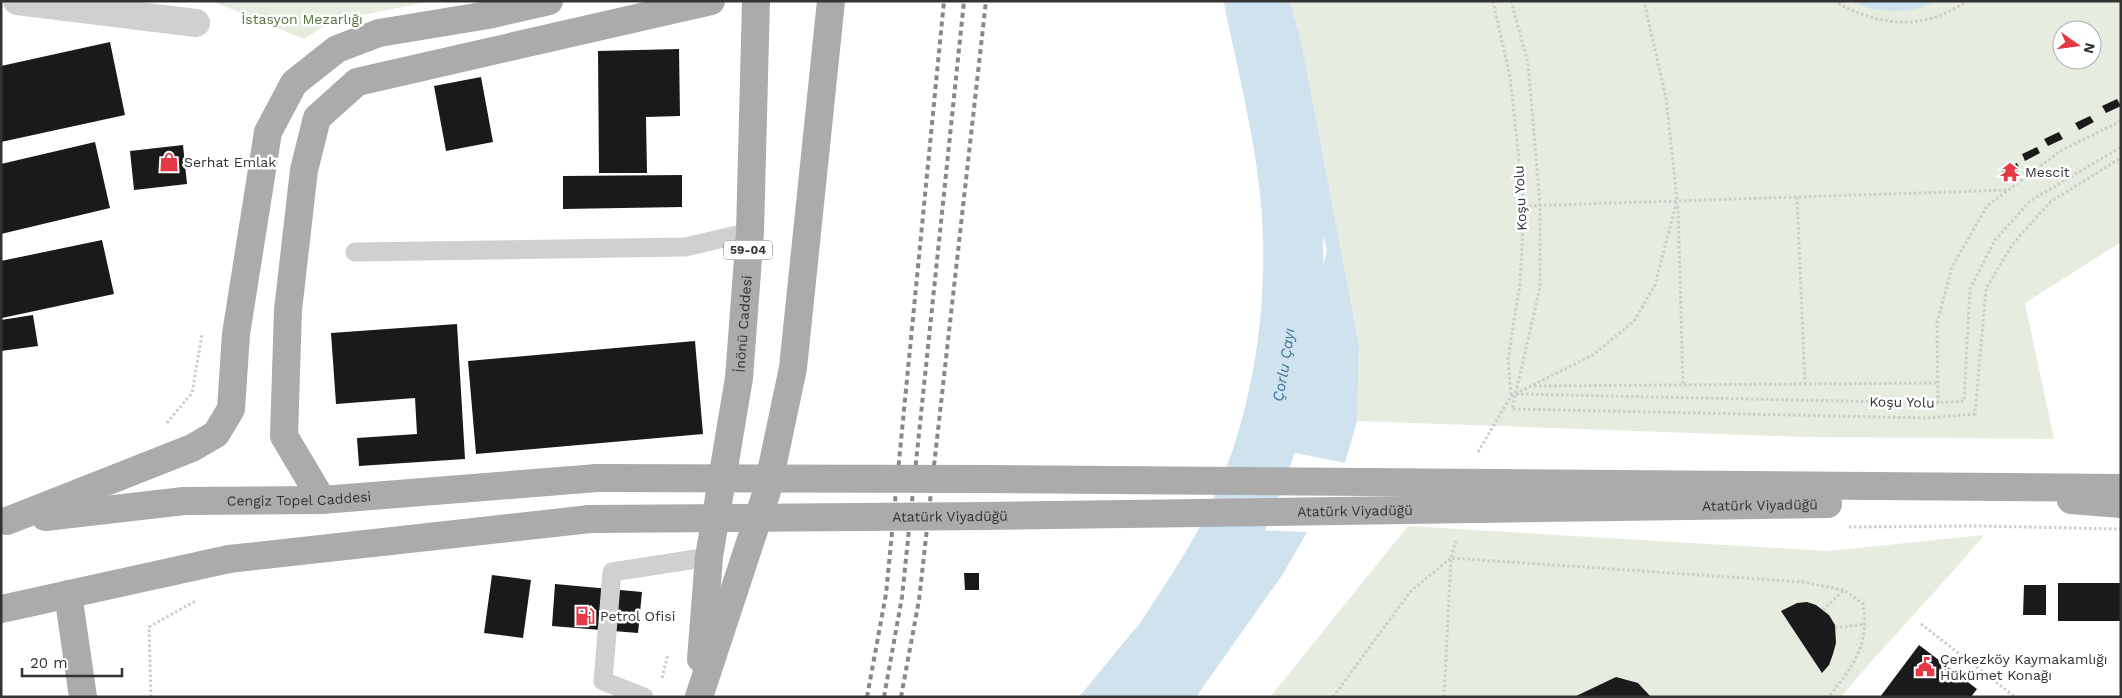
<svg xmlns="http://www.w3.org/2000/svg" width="2122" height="698" viewBox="0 0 2122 698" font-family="'Work Sans',sans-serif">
  <rect width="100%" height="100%" fill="#fff"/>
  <!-- green -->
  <path fill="#e6ecdf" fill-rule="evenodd" d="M212,1H432L332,21L304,39Z
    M1290,1H2121V242L2025,303L2054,439L1803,437L1357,421L1359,345L1302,45ZM2062,30H2092V60H2062Z
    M1408,526L1828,551L1984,535C1938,591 1887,641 1841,697H1270Z"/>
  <!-- water -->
  <path fill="#cfe2ee" d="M1244,1H1290L1302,45L1359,345L1357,421L1345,463L1281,450L1327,249L1262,47Z
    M1850,1H1937C1909,15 1878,14 1850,1Z
    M1230,529L1307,532L1283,574L1196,697H1079L1134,630Z"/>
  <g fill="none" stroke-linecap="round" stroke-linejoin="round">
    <!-- river -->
    <path stroke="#cfe2ee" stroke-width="60" id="s1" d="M1131,697C1158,645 1194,600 1222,549C1274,454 1296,344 1293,236C1291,159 1270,76 1254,1"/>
  </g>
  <!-- building -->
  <path fill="#1a1a1a" d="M110,42L125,115L1,142V66Z
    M679,49L680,116L646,117L647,173H599L598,51Z
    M481,77L493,142L446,151L434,86Z
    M2117,99L2121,106L2106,113L2102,106Z
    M2090,116L2094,122L2079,130L2075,123Z
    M2059,132L2063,139L2048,146L2044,139Z
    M95,142L110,208L1,234V164Z
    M183,145L187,184L134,190L130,151Z
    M2037,147L2040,153L2025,161L2022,154Z
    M2017,163L2020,170L2005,177L2002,170Z
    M682,175V207L563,209V176Z
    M102,240L114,294L2,318L1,261Z
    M33,315L38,346L1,351V320Z
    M457,324L465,459L359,466L357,438L417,434L415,398L336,404L331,333Z
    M695,341L703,434L476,454L468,361Z
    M964,573H979V590H965Z
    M492,575L531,580L523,638L484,633Z
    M2058,583H2121V621H2058Z
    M555,584L642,592L638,633L552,626Z
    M2024,585H2046V615H2023Z
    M1807,602L1816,605L1829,615L1835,625L1836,643L1833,654L1829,665L1822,673L1781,611L1797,603Z
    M1919,645L1977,689L1971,697H1880Z
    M1616,677L1638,683L1651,697H1574Z"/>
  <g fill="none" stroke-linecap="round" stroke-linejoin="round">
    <!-- path -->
    <path stroke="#cdcdcd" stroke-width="3" stroke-dasharray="2.5 2.5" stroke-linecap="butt" d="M1493,1L1510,77L1524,206L1520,284L1508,359L1511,396
      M1511,1L1528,63L1540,205V287L1512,409L1928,418L1975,414L1986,289L2012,245L2050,202L2121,158
      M1834,1C1876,26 1925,32 1966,1
      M1797,197L1805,383
      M1524,206L2009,190
      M1678,206L1683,385
      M1534,386L1938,383
      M1516,394L1938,403L1964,401L1970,289L1995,240L2030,201L2121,147
      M1938,403L1937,323L1952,267L1987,206L2062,150L2121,121
      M167,423L192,393L202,334
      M1478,452L1511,396L1593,355L1634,321L1655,285L1677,200L1666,98L1644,1
      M1823,610L1844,590
      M1921,624L2015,697
      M1835,628L1866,624
      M662,678L668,654
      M151,697L149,627L197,600
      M1333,697L1410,592L1451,558L1803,582L1844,590L1863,604C1870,646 1853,665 1829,697
      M1444,697L1451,558L1456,541"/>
    <!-- lane -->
    <path stroke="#d0d0d0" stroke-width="19" d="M355,252L685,247L750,232
      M644,697L603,681L612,572L709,557"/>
    <!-- street -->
    <path stroke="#d0d0d0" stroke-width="28" d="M17,1L196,23"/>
    <!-- primary -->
    <g stroke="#ababab" stroke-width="28">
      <path d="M322,500L284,436L288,310L304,170L317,118L357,82L711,1"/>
      <path d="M2071,500L2121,504"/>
      <path id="s2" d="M45,517L184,501L322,500L597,478"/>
      <path d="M7,521L192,448L216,434L231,409L236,334L268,132L294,83L337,49L379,33L488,15L549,1"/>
      <path d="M68,594L83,697"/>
      <path d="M1,609L229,559L590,519"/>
      <path id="s3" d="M701,659L709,557L739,378L750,232L756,1"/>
      <path d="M699,697L767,491L793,368L831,1"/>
    </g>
    <!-- rail -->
    <path stroke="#888" stroke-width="4" stroke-dasharray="5 4" stroke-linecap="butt" d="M867,697L886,594L944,1
      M884,697L902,597L964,1
      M901,697L919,600L986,1"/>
    <!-- path-bridge -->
    <path stroke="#cdcdcd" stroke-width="3" stroke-dasharray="2.5 2.5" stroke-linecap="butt" d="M1849,527L1978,526L2121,529"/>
    <!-- primary-bridge -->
    <g stroke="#ababab" stroke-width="28">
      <path d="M597,478L986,479L2121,488"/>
      <path id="s4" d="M590,519L986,516L1828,504"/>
    </g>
  </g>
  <!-- icons -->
  <defs>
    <symbol id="shop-bare" viewBox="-9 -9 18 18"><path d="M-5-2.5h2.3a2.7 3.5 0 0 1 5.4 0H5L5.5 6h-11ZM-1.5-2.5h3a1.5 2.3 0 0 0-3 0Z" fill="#e63946" stroke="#fff" stroke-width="2.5" paint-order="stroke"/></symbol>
    <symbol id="temple-bare" viewBox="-9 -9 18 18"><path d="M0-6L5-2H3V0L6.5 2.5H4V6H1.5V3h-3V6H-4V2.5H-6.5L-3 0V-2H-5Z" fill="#e63946" stroke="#fff" stroke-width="2.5" paint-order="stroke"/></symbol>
    <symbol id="fuel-bare" viewBox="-9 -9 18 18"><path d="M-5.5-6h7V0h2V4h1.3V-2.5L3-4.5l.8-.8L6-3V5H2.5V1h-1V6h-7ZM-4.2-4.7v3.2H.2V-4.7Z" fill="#e63946" stroke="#fff" stroke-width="2.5" paint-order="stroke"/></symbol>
    <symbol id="civic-bare" viewBox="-9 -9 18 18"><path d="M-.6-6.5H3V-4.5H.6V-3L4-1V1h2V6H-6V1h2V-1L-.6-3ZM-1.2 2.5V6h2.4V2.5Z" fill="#e63946" stroke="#fff" stroke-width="2.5" paint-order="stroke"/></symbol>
  </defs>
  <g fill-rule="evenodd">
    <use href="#shop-bare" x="155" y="148" width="28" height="28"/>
    <use href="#temple-bare" x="1996" y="158" width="28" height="28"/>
    <use href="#fuel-bare" x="571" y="602" width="28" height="28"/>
    <use href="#civic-bare" x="1911" y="653" width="28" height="28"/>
  </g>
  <g text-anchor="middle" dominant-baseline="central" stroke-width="5" stroke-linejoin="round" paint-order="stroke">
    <!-- shield labels -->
    <rect fill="#fff" stroke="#707070" stroke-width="1" x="724" y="240.5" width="48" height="19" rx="4"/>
    <g font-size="12" font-weight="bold" fill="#333">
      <text x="748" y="250">59-04</text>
    </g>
    <!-- park labels -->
    <g font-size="14" fill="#56703f" stroke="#fff">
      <text x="302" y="19">İstasyon Mezarlığı</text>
    </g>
    <!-- poi labels -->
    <g font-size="14" fill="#333" stroke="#fff" text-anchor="start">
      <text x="184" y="162">Serhat Emlak</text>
      <text x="2025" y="172">Mescit</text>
      <text x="600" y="616">Petrol Ofisi</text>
      <text x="1940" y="659">Çerkezköy Kaymakamlığı<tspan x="1940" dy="16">Hükümet Konağı</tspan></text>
    </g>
    <!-- street labels -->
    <g font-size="14" fill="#333" stroke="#fff">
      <text transform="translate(1520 198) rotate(-93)">Koşu Yolu</text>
      <text stroke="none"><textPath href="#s3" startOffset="338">İnönü Caddesi</textPath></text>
      <text transform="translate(1902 402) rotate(1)">Koşu Yolu</text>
      <text stroke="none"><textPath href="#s2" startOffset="255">Cengiz Topel Caddesi</textPath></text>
      <text stroke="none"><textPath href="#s4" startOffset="1170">Atatürk Viyadüğü</textPath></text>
      <text stroke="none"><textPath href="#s4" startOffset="765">Atatürk Viyadüğü</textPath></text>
      <text stroke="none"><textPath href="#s4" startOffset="360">Atatürk Viyadüğü</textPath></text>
    </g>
    <!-- water labels -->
    <g font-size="15" font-style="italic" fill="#3f7597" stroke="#fff">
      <text stroke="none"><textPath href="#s1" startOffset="369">Çorlu Çayı</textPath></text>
    </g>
  </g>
  <!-- border -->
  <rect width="2122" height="698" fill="none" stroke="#333333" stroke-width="5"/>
  <!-- north arrow -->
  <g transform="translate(2077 45) rotate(104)"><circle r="24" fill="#ffffff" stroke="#adadad"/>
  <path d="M0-4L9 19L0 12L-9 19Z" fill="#e63946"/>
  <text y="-8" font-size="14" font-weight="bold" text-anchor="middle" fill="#333333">N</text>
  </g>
  <!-- scale -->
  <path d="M22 668v8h100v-8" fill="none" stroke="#333333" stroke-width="2.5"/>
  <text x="30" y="668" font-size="15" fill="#333333" stroke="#ffffff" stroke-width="4" paint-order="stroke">20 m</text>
</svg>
